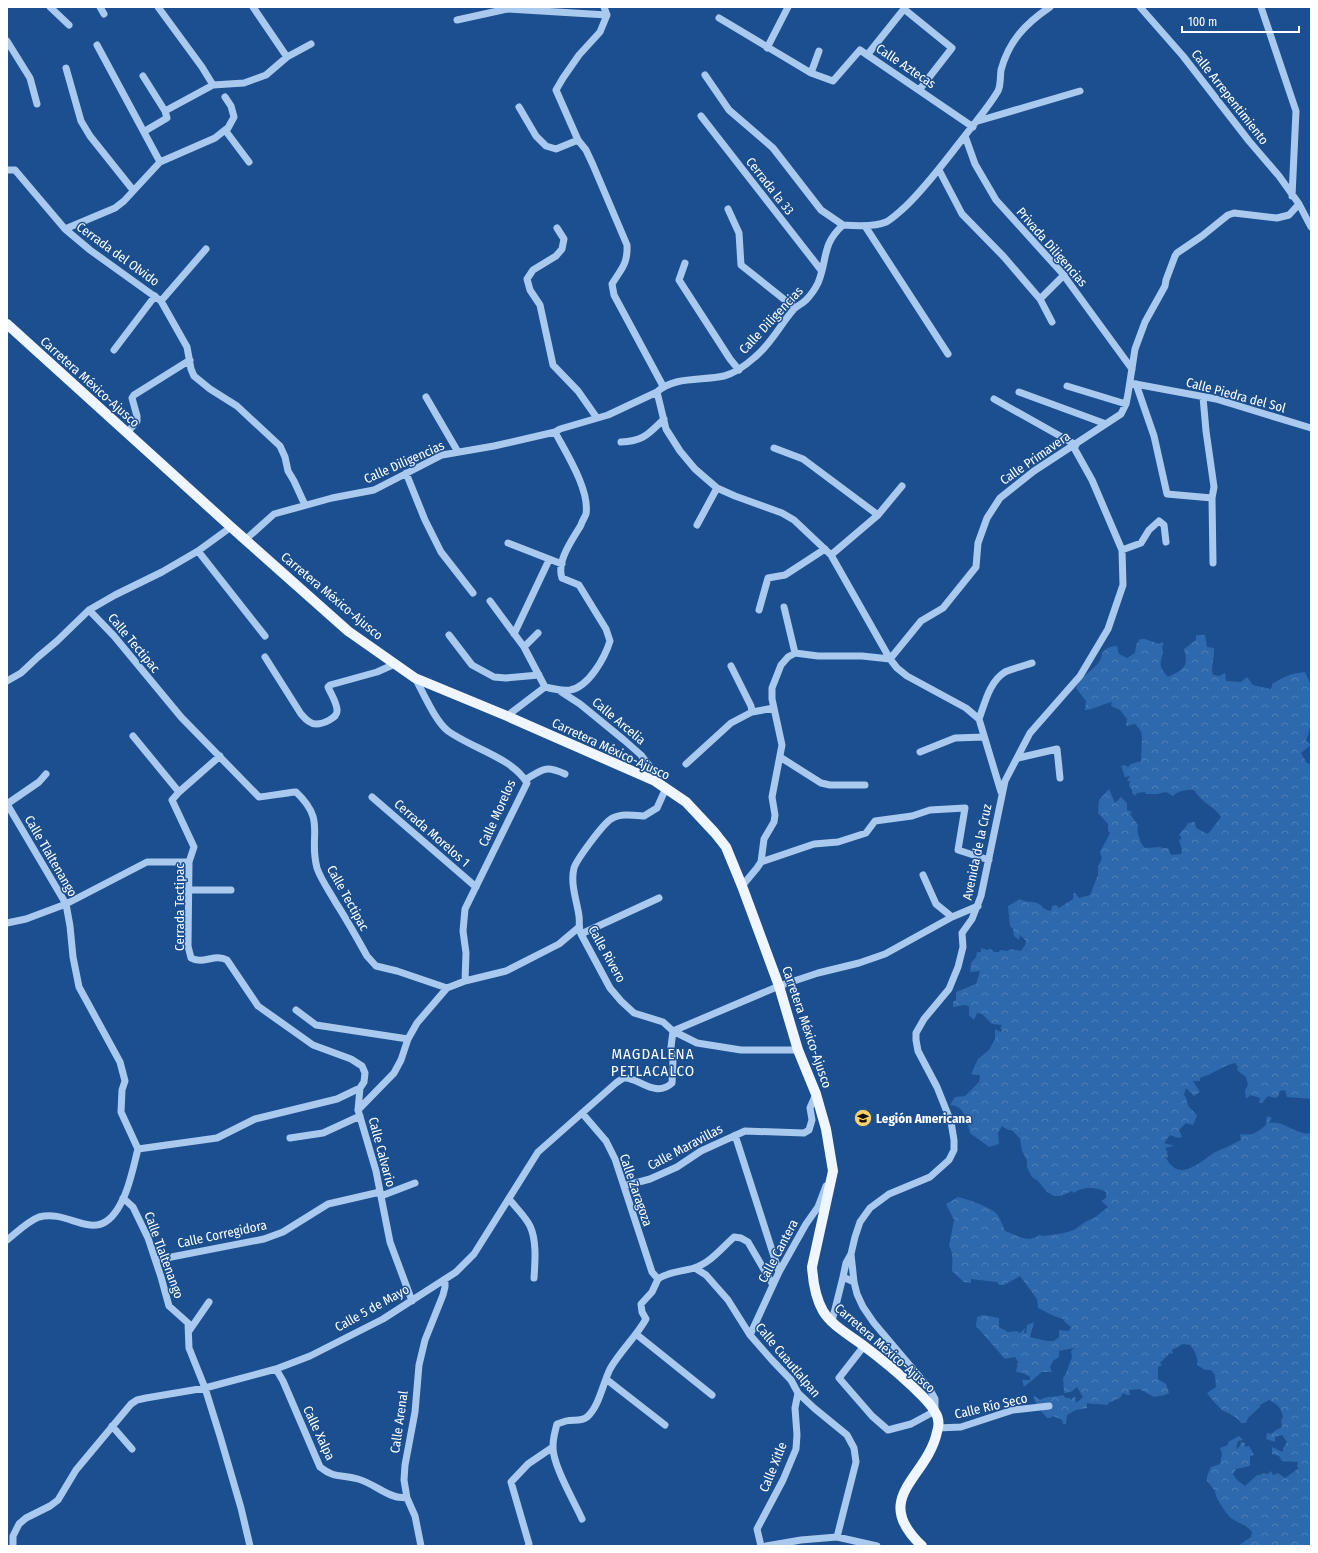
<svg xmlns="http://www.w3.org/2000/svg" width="1318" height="1553" viewBox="0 0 1318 1553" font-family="'Fira Sans Condensed',sans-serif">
  <defs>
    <pattern id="forest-crowns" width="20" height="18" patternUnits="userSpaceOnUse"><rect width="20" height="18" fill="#2e69ad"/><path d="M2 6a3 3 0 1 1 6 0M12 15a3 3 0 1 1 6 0" fill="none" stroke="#4d80b9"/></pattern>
  </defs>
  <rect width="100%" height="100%" fill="#1b4f8f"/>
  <!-- forest -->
  <path fill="url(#forest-crowns)" d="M1196,635H1205L1207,647L1214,648C1215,658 1210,667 1213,675L1219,676L1225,673L1226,681L1241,682L1247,677L1253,685L1270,689L1272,687V684C1286,676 1289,674 1305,672L1311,686V725L1306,741L1311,745L1301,753L1307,763L1311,764V1099L1287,1097L1285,1090L1280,1091L1278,1097L1275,1098L1268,1096L1262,1103H1259L1260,1098L1250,1095L1246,1099L1245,1090L1248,1085L1246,1077L1237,1070L1238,1067L1235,1063C1222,1066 1213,1074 1200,1078V1081H1193L1200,1092L1194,1096L1186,1088L1184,1095C1187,1098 1186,1100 1188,1105C1190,1109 1195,1111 1197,1116L1193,1125L1186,1123L1179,1130L1182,1137L1178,1138L1170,1135L1164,1143L1174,1146L1165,1148L1167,1151L1168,1158L1165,1156C1178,1184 1199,1163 1215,1152C1219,1150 1223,1149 1227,1147C1232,1145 1236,1142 1241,1140L1240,1134C1253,1136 1256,1133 1266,1125L1267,1116L1272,1118L1269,1123C1286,1120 1294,1136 1311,1133V1546H1238L1251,1537L1252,1532C1247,1525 1238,1523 1231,1518C1226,1513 1215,1498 1215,1491L1207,1481V1476L1211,1467L1220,1464L1222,1454L1220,1448L1228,1445V1442L1239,1436L1243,1440L1238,1441L1236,1449L1240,1446L1241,1442L1245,1443V1447L1249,1446L1254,1455L1250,1456V1466L1236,1469L1233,1474L1237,1480L1245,1486L1257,1475H1260L1263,1473L1268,1474L1271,1471L1273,1475L1278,1473L1285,1478L1299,1468L1297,1467L1298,1462L1282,1461L1279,1456L1272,1454V1447L1283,1452V1448L1287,1442L1282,1435L1275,1437V1442L1266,1439L1267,1433L1271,1434L1276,1430L1282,1427L1281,1419L1283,1418C1281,1407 1278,1405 1269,1400L1260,1405V1407L1248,1418L1246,1423H1241C1236,1416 1229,1414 1222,1410C1219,1408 1209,1396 1207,1393L1216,1387L1215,1375L1211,1370H1205L1197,1365C1199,1359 1194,1349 1190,1345L1183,1344L1172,1350L1173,1354L1170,1353L1160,1363L1162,1365L1158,1367V1379L1166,1384L1169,1393L1165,1395L1154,1397L1139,1389L1129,1390L1130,1395H1127L1123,1393L1120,1398L1108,1403V1405C1101,1404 1094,1405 1087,1403V1408L1076,1410L1067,1415L1066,1424H1063L1062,1420L1053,1416L1050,1418H1047L1037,1406L1033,1395L1040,1400C1047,1395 1055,1398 1063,1395L1066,1398H1070L1071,1400L1075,1396L1076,1403L1083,1397L1077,1387L1071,1392L1064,1393L1063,1378C1068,1372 1068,1365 1072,1358L1071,1351L1074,1348L1059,1351V1357L1053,1361L1050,1367L1052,1372H1042L1024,1387L1022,1380H1030V1377L1023,1373L1016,1372L1018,1362L1015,1357L1005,1359L976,1326L977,1317L983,1315L999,1318V1327L1008,1332L1017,1331L1020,1333L1025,1328L1024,1333H1026L1027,1325L1034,1322L1030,1337L1047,1341H1054L1059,1337V1330L1069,1331L1071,1327L1065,1322L1063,1319L1054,1316L1038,1308L1037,1299L1020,1276L1004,1285H999L997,1282L971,1279V1283L964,1282L952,1271C952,1263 954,1253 949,1246L954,1220L946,1204L958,1197C969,1200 989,1206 997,1214C1000,1218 1003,1226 1005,1231C1017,1235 1028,1244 1039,1235L1044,1236L1064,1233L1074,1230L1085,1222L1094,1218L1108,1207L1101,1201L1106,1198V1192C1097,1187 1082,1186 1074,1193L1072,1191L1061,1196H1054L1047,1192L1038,1181L1032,1177L1027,1167V1160L1022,1151L1020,1139L1012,1130H1008L1002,1126L998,1133L999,1144L989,1147L970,1133C967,1120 965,1106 950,1105L955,1097L965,1096L979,1082L980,1075L971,1074L978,1059L989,1050L995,1039V1029L1001,1032L1002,1029H1000L1002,1025L992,1024L982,1014L977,1013L974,1020L969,1015V1006L964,1005L953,1007V1002L956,1000V992L976,984L980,971L970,972L971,963L976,957L977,952H981V948L988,950L990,948L994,952H999L1000,950L1007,951L1011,949L1021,951L1025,945L1026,941L1020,935L1019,940L1014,936L1013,929L1010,926L1008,906L1020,899C1026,903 1032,901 1037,903C1044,906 1041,909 1051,911L1052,906L1056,905L1059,908L1073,899L1074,892L1079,898L1090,895L1098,875V866L1102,859L1100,852L1110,833L1108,831V824L1098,813L1099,800L1109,789L1115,803L1121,797L1127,803V810L1132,812L1130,814L1138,825C1136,831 1140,843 1145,848L1160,847L1162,848H1168L1171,855L1181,854L1182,850L1179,840L1182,838L1179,835C1182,830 1186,828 1188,823L1195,822L1196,828L1208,834L1221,817C1214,806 1201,802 1194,790C1187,789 1177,791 1173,796L1166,792L1157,794H1146L1145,792L1137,793L1135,796L1132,793V790L1129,786L1130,781H1127L1130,776L1125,777L1121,766L1125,765L1128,767L1131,764L1141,761C1141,756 1143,734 1141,732C1140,729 1137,726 1135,724L1126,726L1127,719L1120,710L1111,706L1112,702C1102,704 1093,710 1085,710L1086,701L1076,688C1082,673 1102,667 1102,653C1107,648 1110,646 1117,646L1119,654L1127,658L1135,653L1136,645L1140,639H1145L1159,644L1162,642L1164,644L1162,647C1166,660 1153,661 1168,677C1184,669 1189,667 1184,649L1196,640Z"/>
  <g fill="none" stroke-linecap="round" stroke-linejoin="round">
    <!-- minor -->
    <path stroke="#a9c9ee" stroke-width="7" d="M50,7L69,25
      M100,7L104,14
      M158,7L202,67L213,85L165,111
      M253,7L287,57L311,44
      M604,7L607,15L600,32L579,55L563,78L556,90L578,140L586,150L593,165L627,245C628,264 621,269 612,284L614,295L663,386
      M1140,7L1183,56L1249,141L1279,176L1299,204L1311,227
      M1261,7L1296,111L1292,196
      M719,18L811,73L833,81L860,50L973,127
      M457,20L507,9L607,15
      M7,41L30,78L37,104
      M97,45L160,162
      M767,48L788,7
      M868,54L904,9L952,48L920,89
      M66,68L81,121L90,136L133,190
      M811,73L819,51
      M705,75L729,110L773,148L821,210L843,225
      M143,76L165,111L167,118L145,131
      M213,85L244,83L266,75L287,57
      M225,97L231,106L234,117L228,128L225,130
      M519,107L536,136L546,146L556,149L578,140
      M701,116L821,270
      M978,121L1080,91
      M965,136L975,164L996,200L1062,273L1132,369
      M7,170H15L65,229L90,250L161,301L187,347L191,369L194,376L210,389L237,406L280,446L285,457L288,471L294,481L305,505
      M939,170L962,214L1004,257L1040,299L1052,322
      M728,209L739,233L741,265L795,308
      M865,226L948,354
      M557,228L564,239L562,249L556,256L533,270L527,279L530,290L540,305L553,365L578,391L597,418
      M65,229L115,208L124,201L160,162L215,138L225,130L249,162
      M685,263L679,280L730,359L739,370
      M1040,299L1064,275
      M161,301L206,249
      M114,350L155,296
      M1130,383L1216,399L1311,428
      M1136,384L1154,436L1167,494L1212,498
      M1067,386L1126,404
      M657,392L666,429L680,451L695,469L717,488L735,496L782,513L794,520L831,555L890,659L897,668L907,676L966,708L979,719L1001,792
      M1019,392L1106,424
      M426,397L458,452
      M1203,397L1206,431L1214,487L1212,498L1213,563
      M994,399L1076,445
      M127,433L137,421V416L132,398L134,395L190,360
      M621,442C644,441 648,434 664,419
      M774,448L803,459L878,515
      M406,473L425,520L441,552L473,593
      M697,525L717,488
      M245,540L274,514L332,498L374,490L442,455L494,446L555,432L560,429L608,415L657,392C674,376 702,381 724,376C736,373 746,365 755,357C771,344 780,325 794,309C797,306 802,304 806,300C811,295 815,289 818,283C828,259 821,245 843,225C856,226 875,227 886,222C892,219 899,212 905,207C927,186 945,161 964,137C975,122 988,108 998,91C1001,85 1000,77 1001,70C1009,41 1025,24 1050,7
      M508,543L562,564
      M1122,550L1141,543L1149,530L1159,521L1164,525L1166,542
      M198,551L265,636
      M831,555L878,515L902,486
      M490,601L524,647L545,687
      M784,607L795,653
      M89,610L114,636L181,717L259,797C271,796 283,793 296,792C327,821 308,835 317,868C321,880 330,892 336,903C347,920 357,938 367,956L376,966L397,971L447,988L465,981L506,971L559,944L578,928
      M759,610L768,578L785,575L825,549
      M514,634L549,560
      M449,635L472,665L494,677L506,678L539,675
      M524,647L538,633
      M265,657L301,714C305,718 309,724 316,724C323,724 338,718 337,710C337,703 331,694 328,687L330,685L377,672L395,664
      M731,666L751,706L752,712
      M415,678C423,692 435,721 448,731C471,748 513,758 527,783L465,909L463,931L466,953L465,981
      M7,681L21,673L38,657L57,641L89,610L115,595L162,572L198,551L231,527
      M545,687C553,689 561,691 570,690C589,687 605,657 610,641L606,629L579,585L562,578C556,561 573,539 581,525C582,521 585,517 586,514C590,490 566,453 555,432
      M560,691L580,704L624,740L641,755L651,768L649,779
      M507,716L545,687
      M979,719C985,703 989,682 1005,672C1013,668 1024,666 1032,663
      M133,736L179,792
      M920,752L955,738L984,737
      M220,756L179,792L172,800L194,847L189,862L188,946L191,958C203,965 215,953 227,960L258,1006L313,1045L351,1059L362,1066L365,1073L364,1082L360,1088L358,1110L376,1171L390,1242L412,1301
      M780,757L821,783L830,785H865
      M1018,758L1057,749L1060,778
      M686,764L731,723L752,712L774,708
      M525,780C543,769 545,765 565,774
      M666,788L657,808L644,816C633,815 620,813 611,819C603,824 577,859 574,868C570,884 577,901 579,916C580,923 578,927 581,934L610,988L621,1001L634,1013L663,1022L673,1031L697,1043L741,1050H798
      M372,797L476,887
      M7,804L66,904L70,926L73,957L79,987L120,1062L125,1081L122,1090L121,1112L138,1149C134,1164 130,1185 123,1199C99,1251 73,1208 39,1217C28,1221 16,1233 7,1240
      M7,804L39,782L46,774
      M761,862L814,844L838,842L866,833L875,821L912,816L930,810L965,808L958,850L989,860
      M923,875L936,904L952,917
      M742,886L757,868L761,862L764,839L774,822L775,815L772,797L782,745L772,699V688L781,665L788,657L795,653L818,656H862L890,659L921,621L943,608L976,567L978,543L987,518L1000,498L1034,471L1121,414L1126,404L1128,394L1135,349L1145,322L1165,286L1166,280L1175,256L1177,253L1202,236L1228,215L1234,213L1277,218L1289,215L1299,204
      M189,890H231
      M7,923L26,919L66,904L147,862H189
      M581,934L659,898
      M296,1010L316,1025L408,1039
      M673,1031L779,986L818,973L859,963L885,954L952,917L978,906
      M358,1110L394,1073L401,1060L408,1039L417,1023L447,988
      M582,1113L606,1141L615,1159L652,1272L658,1279
      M735,1135L779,1272
      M290,1138L323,1133L360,1116
      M138,1149L217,1138L255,1119L337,1099L360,1088
      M624,1186L650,1179L677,1167L701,1151L745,1131L804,1133L809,1130L812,1120L810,1108L816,1094
      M381,1196L415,1183
      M123,1198L133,1207L148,1238L161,1277L169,1306L188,1323L189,1348L205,1388L220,1436L241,1508L250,1546
      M509,1199C516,1208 525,1216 530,1226C537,1241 535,1262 534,1278
      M156,1260L264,1239L283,1232L328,1204L380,1192
      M695,1268L706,1275L728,1300L750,1335L771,1359L791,1380L798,1393L814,1408L847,1435L854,1448L856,1462L837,1537
      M843,1277L846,1263L851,1254
      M658,1279C670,1271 681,1272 694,1268C710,1263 722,1248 734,1237L741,1238L748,1242L773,1285
      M832,1321L843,1277L854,1282
      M189,1331L209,1302
      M636,1334L712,1395
      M750,1335L779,1272L806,1224L818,1207L826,1186
      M864,1346L839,1378L872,1416L888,1430L911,1424L935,1411V1399L929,1388L874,1323L863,1307L857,1294L854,1282L851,1254L855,1237L860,1222L870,1208L889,1194L930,1177L949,1160L954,1150V1140L951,1122L937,1087L918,1051L916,1040V1033L924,1019L949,989L958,967L963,947L962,933L972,919L981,896L1005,781L1030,733L1080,676L1108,629L1123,585L1122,550L1092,480L1073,446
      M276,1369L283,1381L320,1467C335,1479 341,1474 358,1479C372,1483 383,1493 394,1496C398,1498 403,1497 407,1498
      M606,1379L665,1425
      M112,1426L132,1449
      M938,1428L961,1427L1013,1410L1049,1406
      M582,1519C574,1501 552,1464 553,1446C553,1438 555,1431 557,1424C560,1423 563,1422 566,1421C573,1419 581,1422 587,1417C599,1407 603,1383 610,1369C620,1351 636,1337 646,1319L642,1312L641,1304L652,1292L658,1279
      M13,1546V1536L19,1524L26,1518L50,1506L58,1500L76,1470L131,1404L137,1400L146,1398L205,1388L276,1369L310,1356L383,1319L456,1272L474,1254L538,1152L616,1083C618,1082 621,1079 624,1078C637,1076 655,1099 672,1083L673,1060L671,1047L673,1031
      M421,1546L415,1516L407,1498L404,1480L405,1465L415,1412L419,1365L425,1340L443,1295L445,1287V1279
      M528,1546L529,1544L511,1482L528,1464L553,1447
      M761,1546L757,1529L783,1480L796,1449L797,1435L795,1408L798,1393
      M766,1546L801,1540L837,1537L877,1546"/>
    <!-- major -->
    <path stroke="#f0f6ff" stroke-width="10" d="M7,324L231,527L348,631L415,678L507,716L655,781L686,802L715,833L726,847L742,886L779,986L798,1050L816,1094L826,1129L833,1171L812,1267C813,1282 815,1297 823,1311C832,1326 850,1335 864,1346C880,1358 896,1371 911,1385C919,1393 930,1402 935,1412C939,1418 939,1426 937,1432C927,1479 870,1497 922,1546"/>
  </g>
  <!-- icons -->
  <defs>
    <symbol id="school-disc" viewBox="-11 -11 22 22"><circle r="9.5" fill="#ffd166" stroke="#1b4f8f"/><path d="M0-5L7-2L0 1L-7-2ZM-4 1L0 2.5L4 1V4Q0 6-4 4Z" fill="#111"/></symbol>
  </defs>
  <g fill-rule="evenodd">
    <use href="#school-disc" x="853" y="1108" width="20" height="20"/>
  </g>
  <g text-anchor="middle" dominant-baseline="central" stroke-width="3" stroke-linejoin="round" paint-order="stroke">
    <!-- street labels -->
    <g font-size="13" fill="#fff" stroke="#1b4f8f">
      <text transform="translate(906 66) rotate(34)">Calle Aztecas</text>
      <text transform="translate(1230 97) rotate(52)">Calle Arrepentimiento</text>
      <text transform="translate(770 186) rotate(52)">Cerrada la 33</text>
      <text transform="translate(1052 247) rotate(49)">Privada Diligencias</text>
      <text transform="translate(118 254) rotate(36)">Cerrada del Olvido</text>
      <text transform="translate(771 320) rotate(-47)">Calle Diligencias</text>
      <text transform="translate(90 382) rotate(42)">Carretera México-Ajusco</text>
      <text transform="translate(1236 395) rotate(15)">Calle Piedra del Sol</text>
      <text transform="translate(1035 458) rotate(-35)">Calle Primavera</text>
      <text transform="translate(404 462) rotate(-24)">Calle Diligencias</text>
      <text transform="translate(332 596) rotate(40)">Carretera México-Ajusco</text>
      <text transform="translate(134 643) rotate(50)">Calle Tectipac</text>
      <text transform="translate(619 721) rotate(40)">Calle Arcelia</text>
      <text transform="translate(611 749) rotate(25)">Carretera México-Ajusco</text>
      <text transform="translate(497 813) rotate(-66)">Calle Morelos</text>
      <text transform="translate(432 833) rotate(41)">Cerrada Morelos 1</text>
      <text transform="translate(977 852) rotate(-78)">Avenida de la Cruz</text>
      <text transform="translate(51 856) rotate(60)">Calle Tlaltenango</text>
      <text transform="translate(348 898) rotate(61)">Calle Tectipac</text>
      <text transform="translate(179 907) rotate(-90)">Cerrada Tectipac</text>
      <text transform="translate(607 954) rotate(61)">Calle Rivero</text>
      <text transform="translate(807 1027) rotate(71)">Carretera México-Ajusco</text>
      <text transform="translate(685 1147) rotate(-28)">Calle Maravillas</text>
      <text transform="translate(382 1152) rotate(75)">Calle Calvario</text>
      <text transform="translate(636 1190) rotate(71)">Calle Zaragoza</text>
      <text transform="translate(222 1234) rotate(-12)">Calle Corregidora</text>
      <text transform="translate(778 1251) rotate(-62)">Calle Cantera</text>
      <text transform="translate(164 1255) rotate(70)">Calle Tlaltenango</text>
      <text transform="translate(372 1308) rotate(-29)">Calle 5 de Mayo</text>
      <text transform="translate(885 1348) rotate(41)">Carretera México-Ajusco</text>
      <text transform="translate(788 1360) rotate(50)">Calle Cuautlalpan</text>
      <text transform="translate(991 1406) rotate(-13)">Calle Río Seco</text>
      <text transform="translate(399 1422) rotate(-82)">Calle Arenal</text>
      <text transform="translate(319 1433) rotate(65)">Calle Xalpa</text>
      <text transform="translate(773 1467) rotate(-68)">Calle Xitle</text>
    </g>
    <!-- poi labels -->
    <g font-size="13" font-weight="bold" fill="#fff" stroke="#1b4f8f" text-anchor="start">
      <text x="876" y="1118">Legión Americana</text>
    </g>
    <!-- quarter labels -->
    <g font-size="15" letter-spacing="1" fill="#fff" stroke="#1b4f8f">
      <text x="653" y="1054">MAGDALENA<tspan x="653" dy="17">PETLACALCO</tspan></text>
    </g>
  </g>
  <!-- border -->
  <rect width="1318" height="1553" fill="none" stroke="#ffffff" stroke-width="16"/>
  <!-- scale -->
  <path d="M1182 26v6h117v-6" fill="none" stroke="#ffffff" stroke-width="2"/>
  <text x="1188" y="26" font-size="12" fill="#ffffff" stroke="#1b4f8f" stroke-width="3" paint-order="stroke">100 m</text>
</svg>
